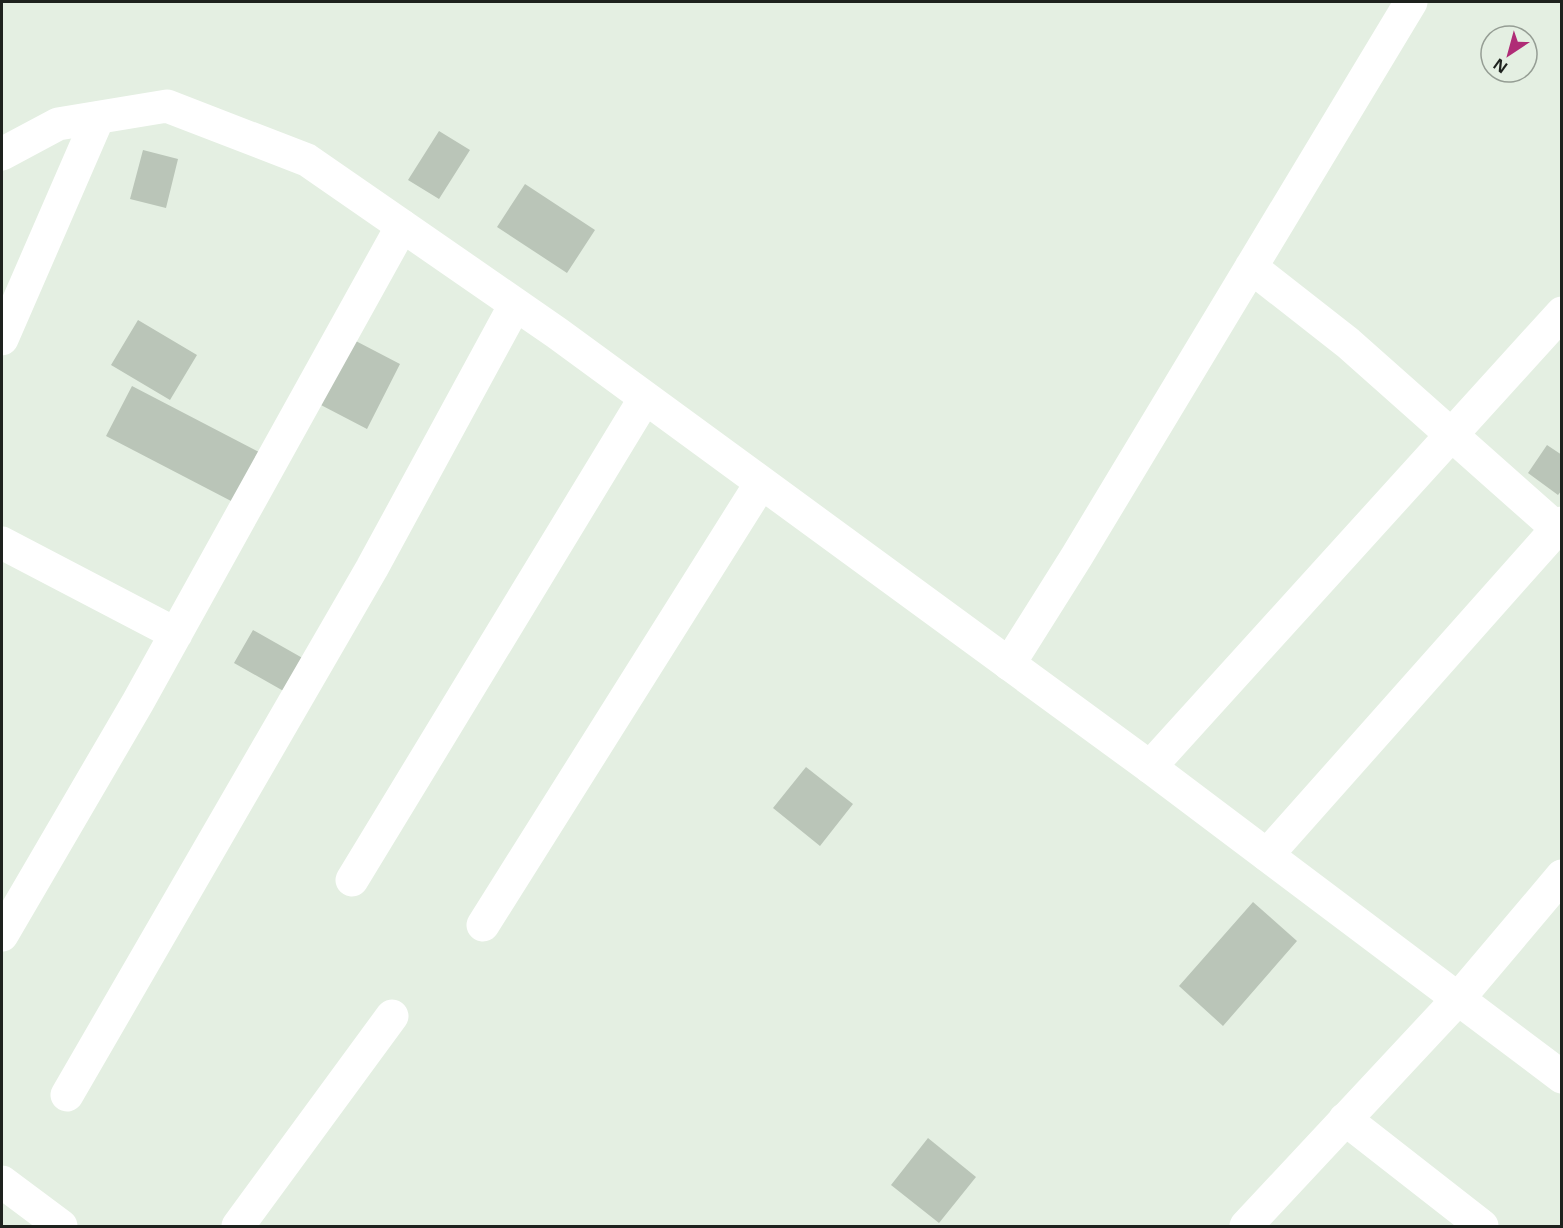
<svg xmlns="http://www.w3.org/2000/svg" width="1563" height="1228" viewBox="0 0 1563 1228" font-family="'Noto Sans',sans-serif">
  <rect width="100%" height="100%" fill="#e4efe2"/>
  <!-- building -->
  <path fill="#bac5b8" d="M439,131L470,150L439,199L408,180Z
    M143,150L178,159L166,208L130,199Z
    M525,184L595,230L567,273L497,227Z
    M138,320L197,355L170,400L111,365Z
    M352,339L400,364L367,429L319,404Z
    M132,386L259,452L233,502L106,436Z
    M1547,445L1562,455V490L1558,495L1528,473Z
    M253,630L306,660L287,693L234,663Z
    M806,767L853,804L820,846L773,808Z
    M1253,902L1297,941L1223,1026L1179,986Z
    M928,1138L976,1177L939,1223L891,1185Z"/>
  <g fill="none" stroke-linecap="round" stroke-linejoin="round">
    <!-- minor -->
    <path stroke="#fff" stroke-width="33" d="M1251,267L1348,343L1562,533
      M2,339L98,118
      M2,543L176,634
      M1009,664L1077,556L1411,2
      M1150,767L1562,313
      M1267,855L1562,523
      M352,880L645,398
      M483,925L761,483
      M2,935L138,702L402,226
      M67,1095L372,568L515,305
      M1345,1119L1482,1226
      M2,1182L61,1226
      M238,1226L392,1016"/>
    <!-- tertiary -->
    <path stroke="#fff" stroke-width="33" d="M1246,1226L1458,999L1562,876"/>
    <!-- secondary -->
    <path stroke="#fff" stroke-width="33" d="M2,154L58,124L167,106L307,160L557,333L1150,767L1562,1077"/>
  </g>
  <!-- border -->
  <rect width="1563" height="1228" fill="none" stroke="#1e221e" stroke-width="6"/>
  <!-- north arrow -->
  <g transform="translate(1509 54) rotate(216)"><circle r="28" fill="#e4efe2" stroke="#959d94" stroke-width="1.5"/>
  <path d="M0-4.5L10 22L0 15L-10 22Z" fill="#af2c76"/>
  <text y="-9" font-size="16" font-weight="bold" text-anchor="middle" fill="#1e221e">N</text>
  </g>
</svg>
